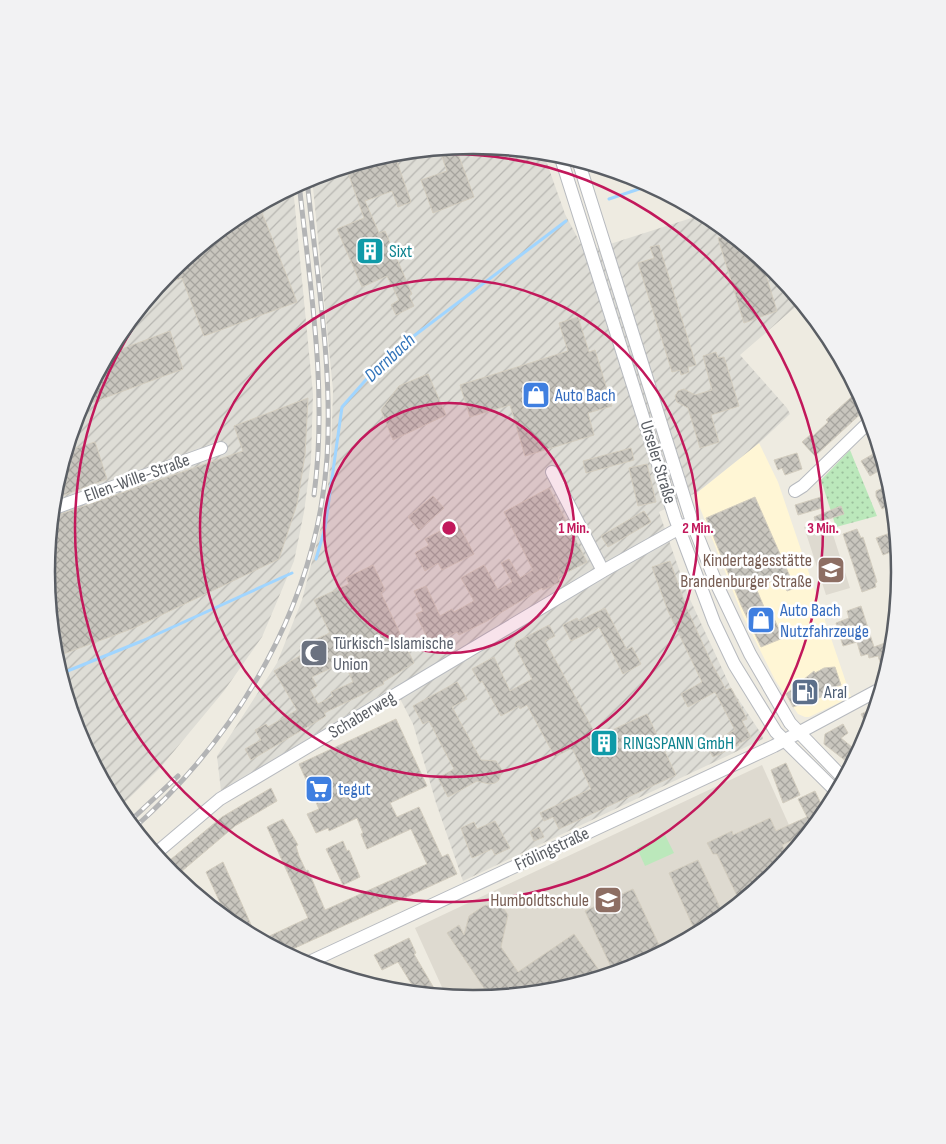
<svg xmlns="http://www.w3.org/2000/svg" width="946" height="1144" viewBox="0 0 946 1144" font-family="'Sofia Sans Condensed',sans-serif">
  <defs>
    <pattern id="industrial-furrows" width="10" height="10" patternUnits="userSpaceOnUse" patternTransform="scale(1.25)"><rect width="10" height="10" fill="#deddd6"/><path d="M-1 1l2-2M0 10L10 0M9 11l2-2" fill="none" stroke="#b7b6b1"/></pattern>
    <pattern id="grass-dots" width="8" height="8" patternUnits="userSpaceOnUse" patternTransform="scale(1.25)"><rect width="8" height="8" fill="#bbe8bb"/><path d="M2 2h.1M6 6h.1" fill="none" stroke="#9bbf9c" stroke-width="1.8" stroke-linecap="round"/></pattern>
    <pattern id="building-cross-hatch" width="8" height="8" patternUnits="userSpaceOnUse" patternTransform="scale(1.25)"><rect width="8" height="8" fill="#c9c6be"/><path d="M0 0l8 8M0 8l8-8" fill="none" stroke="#a6a49e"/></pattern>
  </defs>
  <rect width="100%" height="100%" fill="#eeebe1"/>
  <!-- commercial -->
  <path fill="#fff6d5" d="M759,443L778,482L851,697L809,717H805L798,714L775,680L742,614L696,498L699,491Z"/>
  <!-- industrial -->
  <path fill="url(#industrial-furrows)" d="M473,145L543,152L565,214L585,252L704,214L775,270L801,302L740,355L787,408L790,414L759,443L699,491L659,512L688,595L731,688L762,735L763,739L463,881L436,803L413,724L394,687L221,791L217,756L277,663L302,600L325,511L331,458L333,390L312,177L390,153Z
    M293,187L313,394L311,460L304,512L294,561L262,637L224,691L160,768L118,809L79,735L54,655L46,572L55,488L79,408L118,335L171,270L236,217Z"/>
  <!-- education -->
  <path fill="#dedad0" d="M828,519L850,588L826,595L804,527Z
    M762,765L798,845L775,874L710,927L636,966L556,991L473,999L446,996L415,928Z"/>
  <!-- grass -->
  <path fill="url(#grass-dots)" d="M850,450L877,516L836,527L821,480Z"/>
  <!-- pitch -->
  <path fill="#bbe8bb" d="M665,835L674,853L645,866L637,848Z"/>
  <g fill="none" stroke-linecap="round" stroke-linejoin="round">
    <!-- stream -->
    <path stroke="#a0d5ff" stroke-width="3" d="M609,199L651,185
      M316,559L325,528L342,407L386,357L566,221
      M60,674L142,641L292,573"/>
  </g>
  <!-- building -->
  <path fill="url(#building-cross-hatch)" stroke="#d3cdbf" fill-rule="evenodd" d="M457,151L474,197L433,213L421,180L447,171L442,157Z
    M394,153L411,202L398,207L392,191L365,201L379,233L385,231L412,294L409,296L414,306L396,315L391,305L399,300L387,276L362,287L337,229L364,218L346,167Z
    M259,205L297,302L204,336L182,278L158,286L171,270L236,217Z
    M731,234L761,259L777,311L744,323L718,238Z
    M659,245L696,365L688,367L689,372L681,375L680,370L672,372L638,263L654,258L650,247Z
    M578,317L589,352L595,350L612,406L588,413L594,435L525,456L510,405L470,417L460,385L568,351L559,323Z
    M170,331L183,369L80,407L108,354Z
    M716,352L718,358L724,357L739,406L711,415L719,442L700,448L688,408L677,402L675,396L678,391L684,389L695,395L712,390L703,356Z
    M428,374L446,415L393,440L381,410L399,386Z
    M858,391L867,408L815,456L802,442L810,435L812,437L828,422L826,420Z
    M308,398L305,455L297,504L279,559L134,628L55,657L49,600L52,599L46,572L52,517L243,451L234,426Z
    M95,442L107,479L53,499L66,451Z
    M631,448L634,460L586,473L583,461Z
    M880,450L885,467L870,476L861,461Z
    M797,453L802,469L785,475L782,468L778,470L774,460Z
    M647,464L656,502L638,506L629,468Z
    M890,485L893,503L882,509L876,496V491Z
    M549,488L587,562L558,577L560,582L543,590L542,588L487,621L459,635L457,632L430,644L416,614L423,611L414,591L426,586L440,616L452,609L454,612L474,601L461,578L484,565L498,590L512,582L501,563L509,559L520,578L533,570L504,512Z
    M433,496L444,508L419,530L408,517Z
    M755,497L795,588L787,591L781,577L756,588L767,614L771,612L783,638L761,647L741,605L706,518Z
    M821,497L822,508L798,515L795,505Z
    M841,506L844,514L816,523L814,517Z
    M644,511L651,522L608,547L601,536Z
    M457,522L474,554L442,570L438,563L425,571L415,553L429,545L425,539Z
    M857,529L861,538L863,537L877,582L875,583L876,587L862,592L843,534Z
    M893,532L896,534L898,549L883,555L876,538Z
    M670,561L687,609L711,662L726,690L731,688L747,719L742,721L751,737L738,744L739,745L713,757L706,745L735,730L715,692L688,707L681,694L702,682L668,611L652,567Z
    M373,565L385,590L381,593L414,663L383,682L384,684L324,713L326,716L251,760L245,749L261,740L255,730L266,724L268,727L297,710L274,671L303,654L300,646L330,633L314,600L349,584L346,578ZM344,662L353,682L331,692L333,696L318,704L310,690L317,686L312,677Z
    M861,606L874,647L893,640L888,667L885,660L880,662L878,656L869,658L868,654L861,656L857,642L843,646L836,623L849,618L847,611Z
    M605,608L627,650L632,647L641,664L623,674L599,627L571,641L563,625L577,618L579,621Z
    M549,625L555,636L545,641L597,737L647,714L676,775L559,829L553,817L544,821L540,813L591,789L573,750L570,749L555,757L527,705L520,709L519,706L501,716L482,681L480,683L472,669L494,657L510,691L532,679L515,646L516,642Z
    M835,667L841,685L834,687L837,695L829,699L827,695L793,707L786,694L814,671L815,673L824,668Z
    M457,682L467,699L452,707L481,760L496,761L502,770L499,780L495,783L489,784L477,781L448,797L438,778L454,769L429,721L423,724L413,706Z
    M876,707L873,715L869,730L861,714Z
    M396,719L427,786L390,803L397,817L419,807L442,857L448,854L457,874L284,953L261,940L308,918L267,827L283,819L298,845L296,846L299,856L306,871L308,870L325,910L427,864L411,829L367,849L361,834L363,833L357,818L329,831L328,828L316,833L307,814L319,809L299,764Z
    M843,724L848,733L841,738L858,752L851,765L824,744L825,734Z
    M786,763L800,795L783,803L771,770Z
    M271,788L277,801L235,826L175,877L164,865L222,817Z
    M815,791L825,812L808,833L782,845L788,857L775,874L740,902L717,854H713L707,843L732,831L733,835L770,818L776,831L807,817L798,799Z
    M495,821L510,848L495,855L492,849L472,858L461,828L474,822L477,829Z
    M539,827L544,837L534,841L530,832Z
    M343,841L347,851L349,850L360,877L343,885L326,849Z
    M698,860L724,916L695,931L669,873Z
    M223,862L257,938L228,920L206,872Z
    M633,889L660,947L612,969L585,911Z
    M494,903L504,909L508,915L501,947L518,972L574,934L603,976L556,991L530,993L528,989L520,994L490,997L447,933L459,925L464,935L469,916L485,905L490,906Z
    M409,938L416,953L414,954L435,990L428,994L417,993L398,962L382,970L374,955Z"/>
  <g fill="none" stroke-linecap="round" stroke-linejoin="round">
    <defs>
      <path id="minor" d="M560,155L675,518L714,622L734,664L776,732L837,792
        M578,160L692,522L717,585L750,654L790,723L844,779
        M552,472L603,571
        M795,491L803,486L871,420
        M52,509L221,448
        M155,854L220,799L603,571L685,525
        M305,964L774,746L882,688"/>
    </defs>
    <!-- minor casing -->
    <use href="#minor" stroke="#b7babf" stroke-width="14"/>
    <!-- minor -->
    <use href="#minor" stroke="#fff" stroke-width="12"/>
    <defs>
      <path id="rail" d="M299,183C310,286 328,392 314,495
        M129,822L178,776
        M134,828C240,734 317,602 327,458C333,366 316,271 307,179"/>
    </defs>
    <!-- rail casing -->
    <use href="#rail" stroke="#b3b4b5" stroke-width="5"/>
    <!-- rail -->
    <use href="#rail" stroke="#fff" stroke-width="3" stroke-dasharray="9" stroke-linecap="butt"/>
  </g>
  <!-- distance rings -->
  <circle cx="449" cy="528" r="125" fill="#c2185b" fill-opacity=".12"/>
  <g fill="none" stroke="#c2185b" stroke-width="2.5">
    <circle cx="449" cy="528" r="125"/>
    <circle cx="449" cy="528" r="249"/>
    <circle cx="449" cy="528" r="374"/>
  </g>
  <!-- icons -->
  <defs>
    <symbol id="building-square" viewBox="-11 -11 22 22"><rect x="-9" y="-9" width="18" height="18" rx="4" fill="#0f9aa8" stroke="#fff"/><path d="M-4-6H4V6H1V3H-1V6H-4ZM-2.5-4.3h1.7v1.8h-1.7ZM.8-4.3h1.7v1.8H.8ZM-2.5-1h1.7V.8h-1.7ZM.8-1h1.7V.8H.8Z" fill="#fff"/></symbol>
    <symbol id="shop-square" viewBox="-11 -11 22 22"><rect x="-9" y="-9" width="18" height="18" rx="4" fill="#3f7fe0" stroke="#fff"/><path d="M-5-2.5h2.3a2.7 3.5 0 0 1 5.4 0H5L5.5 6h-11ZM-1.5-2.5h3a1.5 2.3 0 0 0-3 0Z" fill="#fff"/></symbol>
    <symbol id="school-square" viewBox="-11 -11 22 22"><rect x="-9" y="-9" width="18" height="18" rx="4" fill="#8d6e63" stroke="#fff"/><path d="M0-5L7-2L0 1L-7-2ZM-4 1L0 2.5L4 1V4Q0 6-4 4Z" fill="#fff"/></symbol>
    <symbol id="mosque-square" viewBox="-11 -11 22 22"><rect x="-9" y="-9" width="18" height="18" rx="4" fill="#6b7280" stroke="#fff"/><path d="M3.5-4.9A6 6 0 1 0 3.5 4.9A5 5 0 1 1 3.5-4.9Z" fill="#fff"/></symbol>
    <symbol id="fuel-square" viewBox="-11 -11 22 22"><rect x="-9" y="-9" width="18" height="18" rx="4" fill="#5c6f8a" stroke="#fff"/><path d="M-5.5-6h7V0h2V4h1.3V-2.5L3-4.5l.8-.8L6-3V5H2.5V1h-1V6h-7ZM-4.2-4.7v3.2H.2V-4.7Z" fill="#fff"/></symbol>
    <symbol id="supermarket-square" viewBox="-11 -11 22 22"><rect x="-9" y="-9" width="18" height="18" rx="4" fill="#3f7fe0" stroke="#fff"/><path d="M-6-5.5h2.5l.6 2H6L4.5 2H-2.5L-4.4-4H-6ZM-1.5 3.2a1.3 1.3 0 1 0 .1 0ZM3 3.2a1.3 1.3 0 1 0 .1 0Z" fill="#fff"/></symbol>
  </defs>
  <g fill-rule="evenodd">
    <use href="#building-square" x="354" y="235" width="32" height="32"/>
    <use href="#shop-square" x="520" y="379" width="32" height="32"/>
    <use href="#school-square" x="815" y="554" width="32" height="32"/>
    <use href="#shop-square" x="745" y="604" width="32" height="32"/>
    <use href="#mosque-square" x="298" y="637" width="32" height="32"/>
    <use href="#fuel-square" x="789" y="676" width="32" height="32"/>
    <use href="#building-square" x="588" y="727" width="32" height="32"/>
    <use href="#supermarket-square" x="303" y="773" width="32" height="32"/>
    <use href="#school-square" x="592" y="884" width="32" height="32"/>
  </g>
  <g text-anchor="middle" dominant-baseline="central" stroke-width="5" stroke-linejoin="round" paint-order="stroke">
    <!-- culture labels -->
    <g font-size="18" fill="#0d838f" stroke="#fff" text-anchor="start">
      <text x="389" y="251">Sixt</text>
      <text x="623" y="743">RINGSPANN GmbH</text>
    </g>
    <!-- shop labels -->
    <g font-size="18" fill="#366cbe" stroke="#fff" text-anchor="start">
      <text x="555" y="395">Auto Bach</text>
      <text x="780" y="610">Auto Bach<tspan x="780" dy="21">Nutzfahrzeuge</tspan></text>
      <text x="338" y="789">tegut</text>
    </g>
    <!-- street labels -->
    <g font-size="18" fill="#5a5e64" stroke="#fff">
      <text transform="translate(658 462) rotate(73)">Urseler Straße</text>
      <text transform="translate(137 478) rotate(-20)">Ellen-Wille-Straße</text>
      <text transform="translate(362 715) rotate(-31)">Schaberweg</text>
      <text transform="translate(552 849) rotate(-25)">Frölingstraße</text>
    </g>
    <!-- education labels -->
    <g font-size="18" fill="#785e54" stroke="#fff" text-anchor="end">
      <text x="812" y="560">Kindertagesstätte<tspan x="812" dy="21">Brandenburger Straße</tspan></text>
      <text x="589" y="900">Humboldtschule</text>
    </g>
    <!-- worship labels -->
    <g font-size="18" fill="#5b616d" stroke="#fff" text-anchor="start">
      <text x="333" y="643">Türkisch-Islamische<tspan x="333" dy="21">Union</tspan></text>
    </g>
    <!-- service labels -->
    <g font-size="18" fill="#4e5e75" stroke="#fff" text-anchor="start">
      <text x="824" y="692">Aral</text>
    </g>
    <!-- water labels -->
    <g font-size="19" font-style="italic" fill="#3475ba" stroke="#fff">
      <text transform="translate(390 358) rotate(-43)">Dornbach</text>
    </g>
  </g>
  <!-- crop -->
  <path d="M0 0H946V1144H0ZM55 572a418 418 0 1 1 836 0a418 418 0 1 1-836 0Z" fill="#f2f2f3" fill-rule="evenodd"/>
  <path fill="none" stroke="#5a5e64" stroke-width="2.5" d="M55 572a418 418 0 1 1 836 0a418 418 0 1 1-836 0Z"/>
  <circle cx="449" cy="528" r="8" fill="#c2185b" stroke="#fff" stroke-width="2.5"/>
  <g font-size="15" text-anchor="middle" font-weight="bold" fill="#c2185b" stroke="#fff" stroke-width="5" stroke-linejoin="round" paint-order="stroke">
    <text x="574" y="533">1 Min.</text>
    <text x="698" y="533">2 Min.</text>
    <text x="823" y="533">3 Min.</text>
  </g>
</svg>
